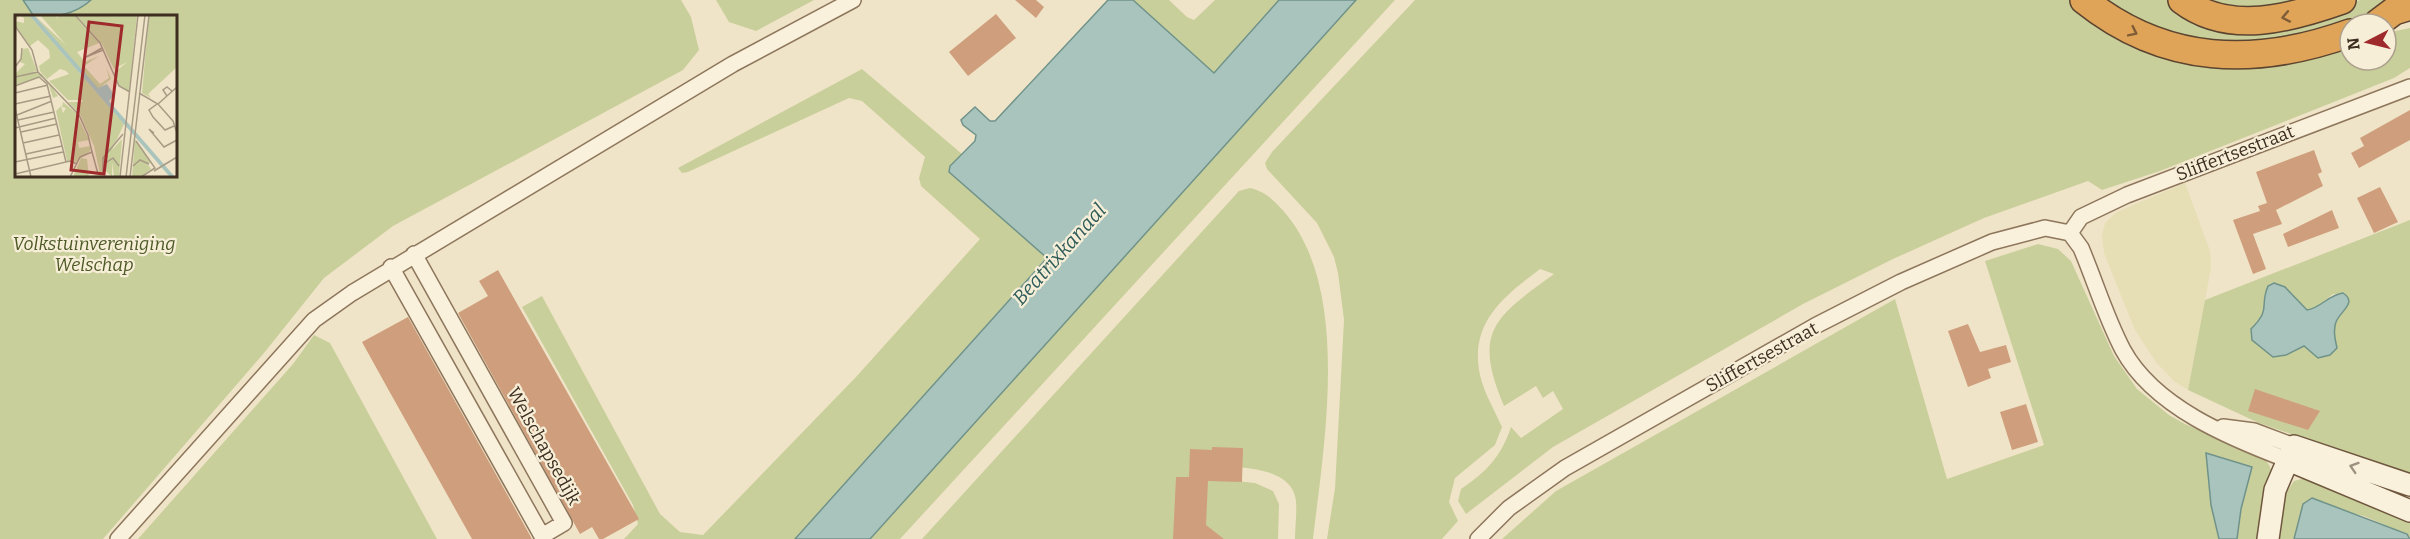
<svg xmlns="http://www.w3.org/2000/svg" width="2410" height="539" viewBox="0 0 2410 539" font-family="Bitter,serif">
  <rect width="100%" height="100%" fill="#f0e4c8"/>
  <!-- farmland -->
  <path fill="#e6deb5" d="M2185,183L2210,251L2211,268L2188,390L2174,381L2156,362L2135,330L2104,253L2102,235L2105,223L2117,212Z"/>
  <!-- green -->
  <path fill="#c9cf9b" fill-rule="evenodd" d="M0,0H23L33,15L41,16H16V176H176V16H52L73,11L91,0H681L691,17L699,50L683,70L393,226L324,278L264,353L103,539H0Z
    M716,0H814L756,31L729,22Z
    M1133,0H1169L1187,17L1194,20L1215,0H1279L1214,73Z
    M1356,0H1395L900,539H870Z
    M1415,0H2075L2172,57L2350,44V60H2386V33L2410,28V68L2394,78L2160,171L2102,190L2088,181L1984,218L1893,259L1803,304L1553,447L1466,514L1458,501L1461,489C1487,471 1501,457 1511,427L1521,438L1563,409L1553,391L1543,398L1536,386L1504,406C1472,331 1495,317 1554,274L1540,269C1503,297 1469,323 1480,375C1484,393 1495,411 1502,427L1495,445L1455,478L1449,502L1458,521L1442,539H1327L1335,488L1344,320L1338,273L1334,257L1317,223L1267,169L1265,163L1272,152Z
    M2096,0H2172L2313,17L2360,0H2410L2280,43L2175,41Z
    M2191,0H2322L2276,15Z
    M862,69L962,154L950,166V172L1047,257L795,539H624L638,524L633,505L522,307L542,296L660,514L680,532L703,535L856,377L980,239L921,186L919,178L925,157L862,101L849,98L688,172L682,173L678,168Z
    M1250,188C1265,191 1276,202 1286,214C1351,292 1324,444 1313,539H1295C1295,527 1297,513 1296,501C1292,464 1234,468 1207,465V478L1255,483L1273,491L1279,504L1278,539H922L1239,191Z
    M2410,220V475L2259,423L2188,390L2205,300ZM2285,287L2307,310L2315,309L2333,294L2347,296C2352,309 2340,311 2336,322C2333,330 2335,339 2337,348L2318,358L2304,346L2286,355L2273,357L2252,340L2251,329C2264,316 2266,310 2265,293Z
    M2038,244L2058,249L2071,261L2114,356L2137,389L2169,415L2185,424L2262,456C2282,477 2268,486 2261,509C2259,519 2259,529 2258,539H2237L2241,509L2252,467L2206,453L2211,505L2219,539H1502L1556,491L1895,299L1947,479L2044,445L1985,261Z
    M314,335L330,343L437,539H138L293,364Z
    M2309,477L2325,478L2410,522V536L2364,516L2306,501L2294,539H2277L2283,497L2294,481Z"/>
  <!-- water -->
  <path fill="#a9c4bc" stroke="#6f938a" stroke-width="1.5" d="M23,0H91C76,14 53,19 33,15Z
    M1108,0H1133L1214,73L1279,0H1356L870,539H795L1047,258L949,172L950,166L975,141L976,135L963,125L961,120L975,107L990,121H995Z
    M2274,283L2285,287L2307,310C2321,308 2328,295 2343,293C2358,303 2340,311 2336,322C2333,330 2335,339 2337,348L2330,355L2318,358L2304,346L2286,355L2273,357L2252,340L2251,329C2272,308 2259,307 2268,286Z
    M2206,453L2252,467L2241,509L2237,539H2219L2211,505Z
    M2312,498L2407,534L2410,539H2294L2303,504Z"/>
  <!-- building -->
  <path fill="#cf9f7d" d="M1015,0H1036L1044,7L1036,18Z
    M996,14L1016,38L968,76L949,52Z
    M2410,110V140L2359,168L2351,153L2364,146L2360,138Z
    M2314,150L2322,172L2318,174L2323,186L2276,210L2282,224L2253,234L2266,269L2253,274L2233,220L2260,211L2258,206L2267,203L2256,172Z
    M2380,187L2398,222L2374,233L2357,198Z
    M2332,210L2339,228L2288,247L2283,234Z
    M498,270L639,519L603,539H599L592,527L580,534L458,313L488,296L479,281Z
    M408,317L532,539H472L388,389L362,342Z
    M1968,324L1980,352L2006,345L2011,362L1988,369L1991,378L1968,387L1948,331Z
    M2255,389L2320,411L2308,430L2248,411Z
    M2026,404L2038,442L2012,450L2000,412Z
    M1212,447L1243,448L1242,482L1208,481L1206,525L1224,539H1173L1176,477H1189L1190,449L1212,450Z"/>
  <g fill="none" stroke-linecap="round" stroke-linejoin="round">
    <defs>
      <path id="street" d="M2070,233L2081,217L2127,195L2410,87
        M391,267L542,536L564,523L414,254
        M2223,427L2254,431L2294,446
        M118,539L314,320L352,293L733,64L853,0
        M1478,539L1509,508L1565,468L1815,326L1901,282L1992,242L2045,228L2070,233L2081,248C2095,281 2106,318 2123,350C2154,407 2230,438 2288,460"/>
      <path id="secondary" d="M2288,460L2410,511
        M2268,539L2275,490L2294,446L2410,485"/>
      <path id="highway" d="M2084,0C2165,65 2255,67 2350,33
        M2182,0C2229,36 2291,18 2342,0
        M2378,23L2394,11L2410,6"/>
    </defs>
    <!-- street casing -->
    <use href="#street" stroke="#8d765c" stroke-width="18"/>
    <!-- secondary casing -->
    <use href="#secondary" stroke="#6f573f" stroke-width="24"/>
    <!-- highway casing -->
    <use href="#highway" stroke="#5b4430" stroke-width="30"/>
    <!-- street -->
    <use href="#street" stroke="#faf1dc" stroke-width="15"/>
    <!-- secondary -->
    <use href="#secondary" stroke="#faf1dc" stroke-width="21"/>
    <!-- highway -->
    <use href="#highway" stroke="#e0a458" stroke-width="27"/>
  </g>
  <!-- one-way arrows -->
  <defs><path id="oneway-chevron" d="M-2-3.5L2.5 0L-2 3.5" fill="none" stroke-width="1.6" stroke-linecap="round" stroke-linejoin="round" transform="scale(1.5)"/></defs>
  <g stroke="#7e5d36">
    <use href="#oneway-chevron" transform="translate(2286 17) rotate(169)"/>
    <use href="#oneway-chevron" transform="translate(2133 32) rotate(26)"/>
  </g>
  <use stroke="#9c907e" href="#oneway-chevron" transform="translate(2354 467) rotate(-162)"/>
  <g text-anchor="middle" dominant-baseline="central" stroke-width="4.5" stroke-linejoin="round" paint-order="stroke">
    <!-- street labels -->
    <g font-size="18" fill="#3d2e20" stroke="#f7eed8">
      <text transform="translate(2235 153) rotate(-21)">Sliffertsestraat</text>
      <text transform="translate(1762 357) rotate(-29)">Sliffertsestraat</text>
      <text transform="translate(544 446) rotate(61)">Welschapsedijk</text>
    </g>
    <!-- park labels -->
    <g font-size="18" font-style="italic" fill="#4d5a26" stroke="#f7eed8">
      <text x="94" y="244">Volkstuinvereniging<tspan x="94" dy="21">Welschap</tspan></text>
    </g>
    <!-- water labels -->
    <g font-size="20" font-style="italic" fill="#2f5d5a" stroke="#f7eed8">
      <text transform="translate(1059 254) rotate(-48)">Beatrixkanaal</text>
    </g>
  </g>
  <!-- overview -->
  <g transform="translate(15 15)">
    <rect width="162" height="162" fill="#f0e4c8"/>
    <path d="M0,0H14L109,109L97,135L107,124L104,162H99L97,147V162L89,154L86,162H74L85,159L79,131L65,99L53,87H67L68,85H53L34,66L54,59L51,56L45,54L32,64L25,56L24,51L35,43L34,35L23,25L15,31L0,10V6L9,8V3L5,1L0,5ZM19,0L51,30L25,0H40L43,4L42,0H59L84,28L62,37L70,47L84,41L69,51L85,69L94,63L91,52L96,64L83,74ZM61,0H122L114,76L104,71L99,58L112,47L99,54L87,29ZM134,0H162V52L133,79L136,83L127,78ZM13,33L22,56H18L27,59L43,81L38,83L34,70L27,62L0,70V59L10,49L5,47L8,34ZM48,87L61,98L74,125L63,127L64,133L76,131L75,136L61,147L52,146L41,96L46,91L48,98L51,93L47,92ZM120,124L136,148H132L136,154L125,162H117ZM66,143L72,144L74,162H58Z" fill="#c9cf9b"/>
    <path d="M14,0H19L83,73L92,69L99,80L94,86L160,162H155Z" fill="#a9c4bc"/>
    <path fill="none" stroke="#a89b85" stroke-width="1.5" d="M60,0L85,28L104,71L115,77M0,11L17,35L23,57L64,100L73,120L77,137L65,142L55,162M87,33L71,42L88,35M0,52L6,44L7,33M0,62L23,57M0,71L24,62L32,69L51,147M0,78L33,70M124,78L143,89L158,106L162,118M152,81L148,75L152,72L157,76M0,89L36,81M142,89L134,95L138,102L150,115L159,111M143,89L162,72M0,93L16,162M2,100L37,86M3,105L39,97M0,113L41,103M6,117L42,109M139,118L134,114L149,132L162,125M121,126L140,153L126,162M8,128L44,120M77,137L83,159M11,139L47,131M0,147L48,137M89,149L98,143L104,151M118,151L125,145L134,149M139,156L162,142M0,159L55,146L62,149M88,160V143L108,119M105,162L123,0M111,162L130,0M115,162L134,0"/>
    <path fill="#9e2a2b" fill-opacity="0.15" stroke="#9e2a2b" stroke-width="3" d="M74,7L107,11L89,159L56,155Z"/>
    <rect width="162" height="162" fill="none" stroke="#3d2e20" stroke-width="3"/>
  </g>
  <!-- north arrow -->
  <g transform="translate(2368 42) rotate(263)"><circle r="28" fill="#f7eed8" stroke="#ada18e" stroke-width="1.5"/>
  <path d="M0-4.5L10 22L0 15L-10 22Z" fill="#9e2a2b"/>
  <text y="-9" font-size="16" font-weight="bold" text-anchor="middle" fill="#3d2e20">N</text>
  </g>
</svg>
